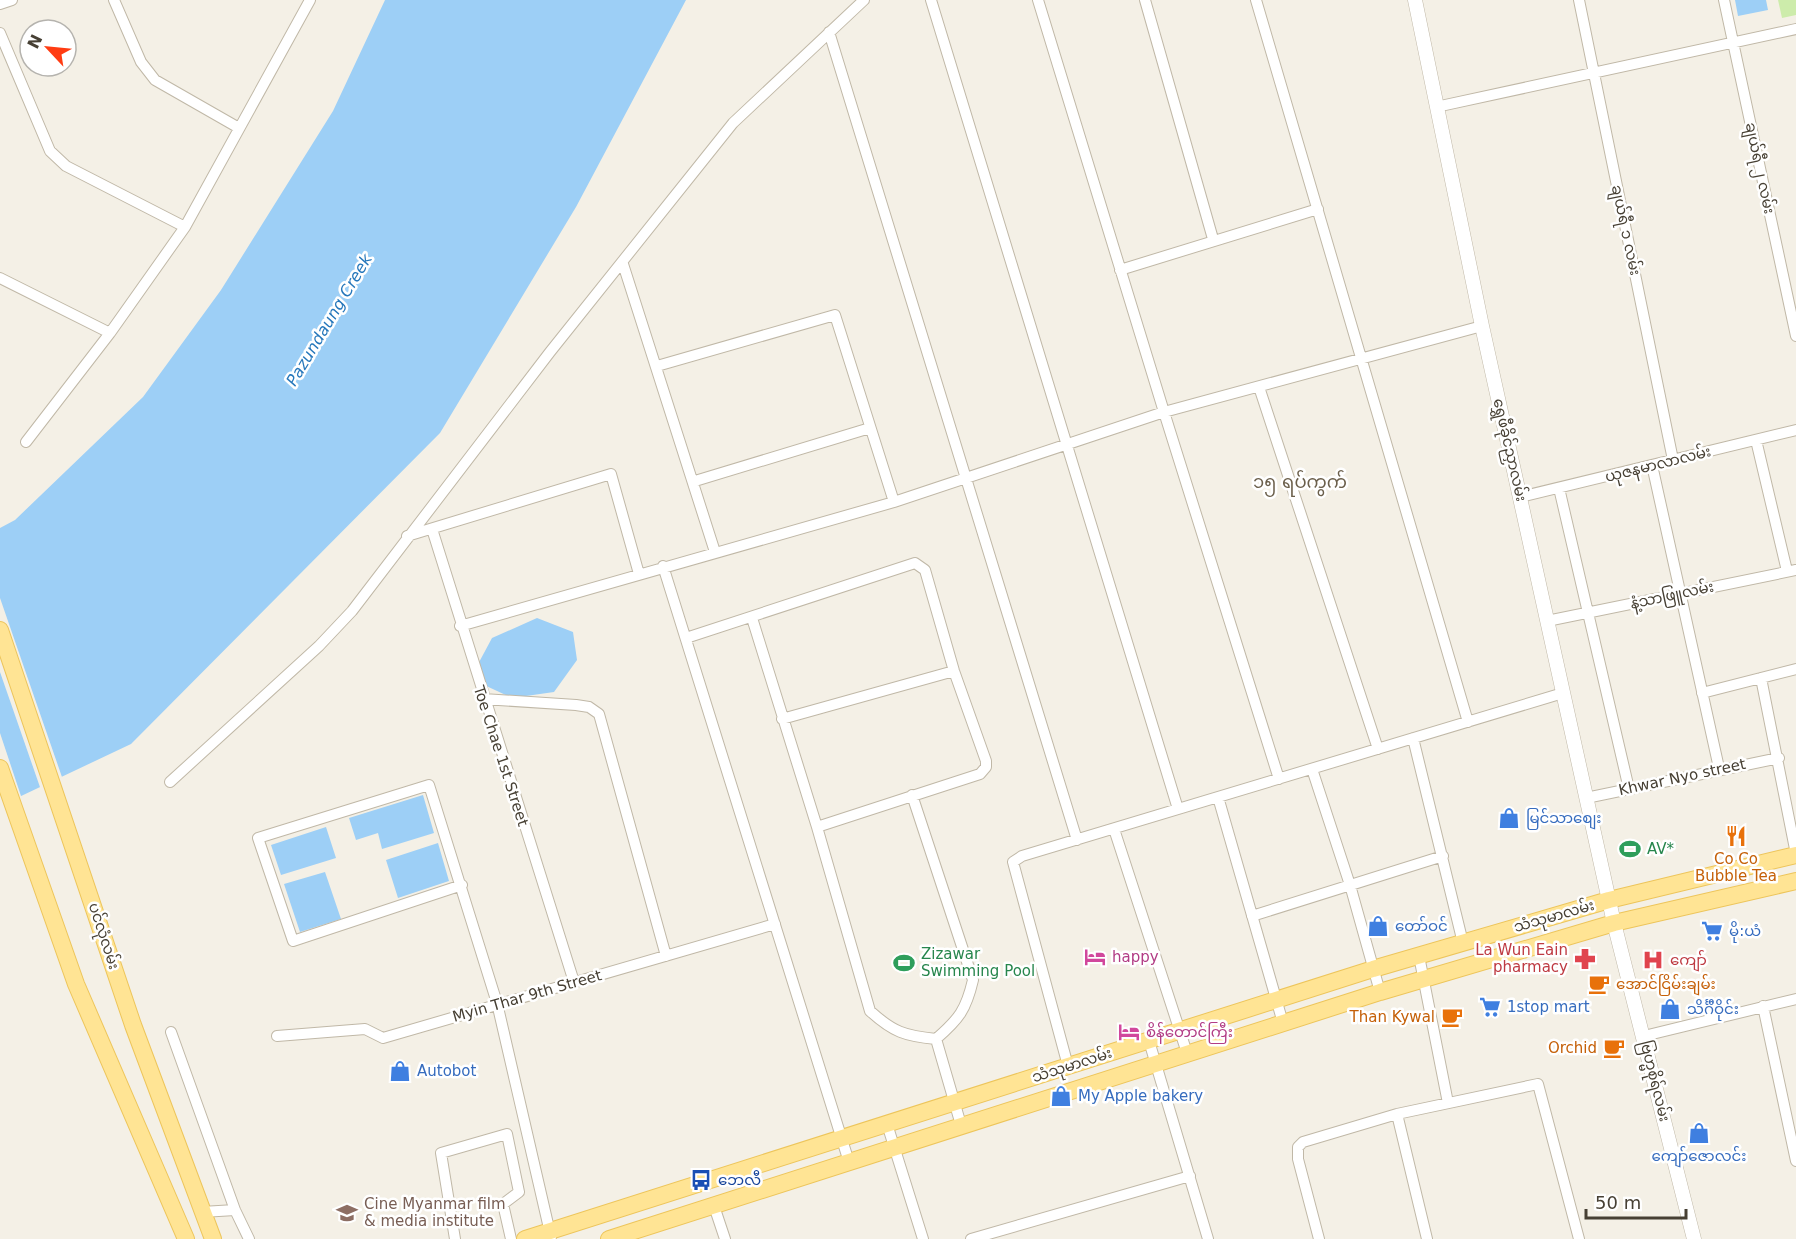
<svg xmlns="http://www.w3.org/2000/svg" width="1796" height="1239" viewBox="0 0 1796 1239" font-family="'DejaVu Sans','Noto Sans Myanmar',sans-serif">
  <rect width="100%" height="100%" fill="#f4f0e6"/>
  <!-- green -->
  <path fill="#cdecab" d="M1778,0H1796V15L1782,18Z"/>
  <!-- water -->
  <path fill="#9dcff6" d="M385,0H686L576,207L440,433L131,744L0,806V528L15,520L143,397L221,290L333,111Z
    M1735,0H1766L1768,10L1738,16Z
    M537,618L573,632L577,660L554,692L512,698L482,684L477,666L492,638Z
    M423,795L434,833L382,849L378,833L356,840L349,818Z
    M326,827L336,858L281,875L271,845Z
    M438,843L449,881L398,898L386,860Z
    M325,872L341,919L300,932L284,884Z"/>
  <!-- pier -->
  <path fill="#f4f0e6" d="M0,598L63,780L41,790L0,672Z
    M0,733L22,799L0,809Z"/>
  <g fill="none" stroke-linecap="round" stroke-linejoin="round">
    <defs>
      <path id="minor" d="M114,0L141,62L155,80L239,128
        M931,0L1178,809
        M1038,0L1164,412L1279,779
        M1145,0L1213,239
        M1256,0L1468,722
        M1579,0L1673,460
        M1724,0L1796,336
        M0,4L12,0
        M829,32L1077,840
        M0,33L50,151L66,166L185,227
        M1436,107L1796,29
        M623,264L715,552
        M1120,270L1318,209
        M0,278L110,333
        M657,366L835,315L894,502
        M1259,387L1378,749
        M1756,440L1787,571
        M26,442L110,333L185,227L310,0
        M1652,465L1719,768
        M695,481L870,428
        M1559,488L1629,789
        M1520,497L1796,430
        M432,529L574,982
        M407,536L611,474L639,574
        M663,566L849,1162
        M752,618L817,827L870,1011C893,1032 905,1036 936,1039C959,1019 966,1010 973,980L912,795
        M1547,621L1796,570
        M460,626L894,502L1164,412L1482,326
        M686,638L915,563L925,570L954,671L986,761V767L980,774L817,827
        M1761,678L1796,854
        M1702,693L1796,669
        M483,699L576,705L589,707L599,714L666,956
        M782,719L954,671
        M1413,738L1463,943
        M1312,769L1350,885L1380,992
        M170,782L319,646L352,611L550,352L733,123L864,0
        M1218,797L1283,1023
        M1586,798L1779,758
        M1114,829L1187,1053
        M462,885L293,941L258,838L429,785L497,1003L551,1237
        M1252,916L1443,856
        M1419,956L1448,1103
        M1763,1006L1796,1161
        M171,1032L235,1210L249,1239
        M277,1036L365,1029L383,1038L775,924
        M1644,1036L1796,999
        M936,1039L961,1125
        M1149,1041L1208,1239
        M1068,1066L1013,862L1022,856L1563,693
        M1397,1114L1427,1239
        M887,1124L923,1239
        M714,1206L725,1239
        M202,1212L235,1210
        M455,1239L441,1153L507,1134L519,1192L503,1204L511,1239
        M971,1239L1190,1176
        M1319,1239L1298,1159V1147L1303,1142L1397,1114L1538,1084L1579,1239"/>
      <path id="tertiary" d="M1415,0L1482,326L1614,923L1694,1239"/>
      <path id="primary" d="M0,630L133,1025L213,1239
        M0,768L76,984L186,1239
        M525,1239L1373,969L1609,900L1796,855
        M609,1239L1380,992L1614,923L1796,881"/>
    </defs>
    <!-- minor casing -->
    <use href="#minor" stroke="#c0b8a7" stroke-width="12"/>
    <!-- tertiary casing -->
    <use href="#tertiary" stroke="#c0b8a7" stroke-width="15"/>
    <!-- primary casing -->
    <use href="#primary" stroke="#edc55b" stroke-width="18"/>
    <!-- minor -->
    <use href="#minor" stroke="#fff" stroke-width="10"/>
    <!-- tertiary -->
    <use href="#tertiary" stroke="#fff" stroke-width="14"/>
    <!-- primary -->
    <use href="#primary" stroke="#ffe494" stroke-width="16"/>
  </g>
  <!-- icons -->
  <defs>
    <symbol id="shop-bare" viewBox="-9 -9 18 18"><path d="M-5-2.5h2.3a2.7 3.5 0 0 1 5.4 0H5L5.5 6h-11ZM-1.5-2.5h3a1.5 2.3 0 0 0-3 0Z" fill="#3f7fe0" stroke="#fff" stroke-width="2.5" paint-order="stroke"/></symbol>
    <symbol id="restaurant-bare" viewBox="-9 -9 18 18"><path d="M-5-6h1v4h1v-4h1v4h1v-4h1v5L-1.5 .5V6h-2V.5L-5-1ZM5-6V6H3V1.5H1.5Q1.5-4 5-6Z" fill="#e8710a" stroke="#fff" stroke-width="2.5" paint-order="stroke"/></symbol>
    <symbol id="stadium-bare" viewBox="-9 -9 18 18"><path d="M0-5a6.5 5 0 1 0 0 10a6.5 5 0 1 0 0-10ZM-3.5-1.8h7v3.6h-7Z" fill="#2e9e5b" stroke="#fff" stroke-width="2.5" paint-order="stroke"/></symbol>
    <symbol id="supermarket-bare" viewBox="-9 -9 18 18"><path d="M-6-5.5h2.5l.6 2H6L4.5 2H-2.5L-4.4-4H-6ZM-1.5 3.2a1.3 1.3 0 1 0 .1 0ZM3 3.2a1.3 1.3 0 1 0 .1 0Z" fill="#3f7fe0" stroke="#fff" stroke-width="2.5" paint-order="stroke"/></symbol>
    <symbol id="hotel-bare" viewBox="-9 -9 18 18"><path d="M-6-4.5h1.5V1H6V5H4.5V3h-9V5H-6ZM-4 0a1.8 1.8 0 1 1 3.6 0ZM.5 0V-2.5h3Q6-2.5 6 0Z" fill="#d1479c" stroke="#fff" stroke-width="2.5" paint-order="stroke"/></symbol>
    <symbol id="pharmacy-bare" viewBox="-9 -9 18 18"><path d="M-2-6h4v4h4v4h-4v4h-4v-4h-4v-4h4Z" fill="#e0444e" stroke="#fff" stroke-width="2.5" paint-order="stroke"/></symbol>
    <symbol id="hospital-bare" viewBox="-9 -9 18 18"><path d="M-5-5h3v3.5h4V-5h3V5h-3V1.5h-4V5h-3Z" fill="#e0444e" stroke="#fff" stroke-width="2.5" paint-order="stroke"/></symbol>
    <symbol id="cafe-bare" viewBox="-9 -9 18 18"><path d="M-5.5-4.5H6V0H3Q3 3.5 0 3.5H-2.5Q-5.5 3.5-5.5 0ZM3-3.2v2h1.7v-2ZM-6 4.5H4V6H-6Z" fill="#e8710a" stroke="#fff" stroke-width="2.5" paint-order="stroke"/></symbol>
    <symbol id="bus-bare" viewBox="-9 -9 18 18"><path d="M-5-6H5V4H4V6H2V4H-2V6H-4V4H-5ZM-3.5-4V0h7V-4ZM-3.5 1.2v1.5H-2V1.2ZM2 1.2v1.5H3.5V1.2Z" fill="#1a4fb4" stroke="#fff" stroke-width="2.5" paint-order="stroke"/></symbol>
    <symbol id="university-bare" viewBox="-9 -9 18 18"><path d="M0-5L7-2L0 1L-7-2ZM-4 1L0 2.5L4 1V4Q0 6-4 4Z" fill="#8d6e63" stroke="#fff" stroke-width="2.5" paint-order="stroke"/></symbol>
  </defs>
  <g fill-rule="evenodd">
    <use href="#shop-bare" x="1494" y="803" width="30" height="30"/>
    <use href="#restaurant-bare" x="1721" y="821" width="30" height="30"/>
    <use href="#stadium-bare" x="1615" y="834" width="30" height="30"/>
    <use href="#shop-bare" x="1363" y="911" width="30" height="30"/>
    <use href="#supermarket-bare" x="1697" y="916" width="30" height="30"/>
    <use href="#hotel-bare" x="1080" y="942" width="30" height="30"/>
    <use href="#pharmacy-bare" x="1570" y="944" width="30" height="30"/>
    <use href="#hospital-bare" x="1638" y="945" width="30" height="30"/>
    <use href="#stadium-bare" x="889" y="948" width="30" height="30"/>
    <use href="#cafe-bare" x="1584" y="969" width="30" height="30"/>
    <use href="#supermarket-bare" x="1475" y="992" width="30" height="30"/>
    <use href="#shop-bare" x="1655" y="994" width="30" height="30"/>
    <use href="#cafe-bare" x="1437" y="1002" width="30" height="30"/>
    <use href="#hotel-bare" x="1114" y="1017" width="30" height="30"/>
    <use href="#cafe-bare" x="1599" y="1033" width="30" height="30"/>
    <use href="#shop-bare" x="385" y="1056" width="30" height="30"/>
    <use href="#shop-bare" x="1046" y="1081" width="30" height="30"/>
    <use href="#shop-bare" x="1684" y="1118" width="30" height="30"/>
    <use href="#bus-bare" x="686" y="1165" width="30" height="30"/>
    <use href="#university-bare" x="332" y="1198" width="30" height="30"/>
  </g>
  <g text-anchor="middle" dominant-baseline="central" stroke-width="5" stroke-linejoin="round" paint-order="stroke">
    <!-- street labels -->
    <g font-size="15" fill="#474034" stroke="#fff">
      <text transform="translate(1760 168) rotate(78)">ချယ်ရီ ၂ လမ်း</text>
      <text transform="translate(1626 230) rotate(78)">ချယ်ရီ ၁ လမ်း</text>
      <text transform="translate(1510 450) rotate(77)">ရွှေဖီခိုင်ညှာလမ်း</text>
      <text transform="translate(1658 464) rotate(-14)">ယုဇနမာလာလမ်း</text>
      <text transform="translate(1672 595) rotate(-12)">နံ့သာဖြူလမ်း</text>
      <text transform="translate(501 756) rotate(72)">Toe Chae 1st Street</text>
      <text transform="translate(1682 777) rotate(-12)">Khwar Nyo street</text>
      <text transform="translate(1554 916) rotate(-16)">သံသုမာလမ်း</text>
      <text transform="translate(104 936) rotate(72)">ပင်လုံလမ်း</text>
      <text transform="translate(527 996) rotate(-16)">Myin Thar 9th Street</text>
      <text transform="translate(1072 1065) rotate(-18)">သံသုမာလမ်း</text>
      <text transform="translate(1655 1081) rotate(76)">ဗြဟ္မစိုရ်လမ်း</text>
    </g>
    <!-- shop labels -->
    <g font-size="15" fill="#366cbe" stroke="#fff" text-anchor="start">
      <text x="1526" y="818">မြင်သာစျေး</text>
      <text x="1395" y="926">တော်ဝင်</text>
      <text x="1729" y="931">မို:ယံ</text>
      <text x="1507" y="1007">1stop mart</text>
      <text x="1687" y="1009">သိင်္ဂီဝိုင်း</text>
      <text x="417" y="1071">Autobot</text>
      <text x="1078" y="1096">My Apple bakery</text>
      <text x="1699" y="1156" text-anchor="middle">ကျော်ဇောလင်း</text>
    </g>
    <!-- leisure labels -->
    <g font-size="15" fill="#27864d" stroke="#fff" text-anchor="start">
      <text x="1647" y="849">AV*</text>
      <text x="921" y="954">Zizawar<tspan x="921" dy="17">Swimming Pool</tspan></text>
    </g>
    <!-- food labels -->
    <g font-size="15" fill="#c56008" stroke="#fff" text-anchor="end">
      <text x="1736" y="859" text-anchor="middle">Co Co<tspan x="1736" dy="17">Bubble Tea</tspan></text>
      <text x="1616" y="984" text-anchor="start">အောင်ငြိမ်းချမ်း</text>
      <text x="1435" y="1017">Than Kywal</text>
      <text x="1597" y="1048">Orchid</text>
    </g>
    <!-- health labels -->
    <g font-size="15" fill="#be3a42" stroke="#fff" text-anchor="end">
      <text x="1568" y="950">La Wun Eain<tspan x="1568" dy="17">pharmacy</tspan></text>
      <text x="1670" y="960" text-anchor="start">ကျော်</text>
    </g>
    <!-- hotel labels -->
    <g font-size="15" fill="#b23c85" stroke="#fff" text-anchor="start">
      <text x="1112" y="957">happy</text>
      <text x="1146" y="1032">စိန်တောင်ကြီး</text>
    </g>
    <!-- transit labels -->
    <g font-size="15" fill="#164399" stroke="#fff" text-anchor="start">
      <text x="718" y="1180">ဘေလီ</text>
    </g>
    <!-- education labels -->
    <g font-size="15" fill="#785e54" stroke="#fff" text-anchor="start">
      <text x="364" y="1204">Cine Myanmar film<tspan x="364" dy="17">&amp; media institute</tspan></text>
    </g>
    <!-- water labels -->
    <g font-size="16" font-style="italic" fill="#2577bb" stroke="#fff">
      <text transform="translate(329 320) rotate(-59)">Pazundaung Creek</text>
    </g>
    <!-- quarter labels -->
    <g font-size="18" fill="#6b5f4b" stroke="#fff">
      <text x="1300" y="481">၁၅ ရပ်ကွက်</text>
    </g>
  </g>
  <!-- north arrow -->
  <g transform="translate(48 48) rotate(296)"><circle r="28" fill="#ffffff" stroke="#b5b3ae" stroke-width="1.5"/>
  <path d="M0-4.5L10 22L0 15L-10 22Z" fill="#ff3c12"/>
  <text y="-9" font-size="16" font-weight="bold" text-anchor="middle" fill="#474034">N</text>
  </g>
  <!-- scale -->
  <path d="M1586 1209v9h100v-9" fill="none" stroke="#474034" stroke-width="3"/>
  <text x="1595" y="1209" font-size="18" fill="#474034" stroke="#ffffff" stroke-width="4.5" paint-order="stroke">50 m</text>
</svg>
